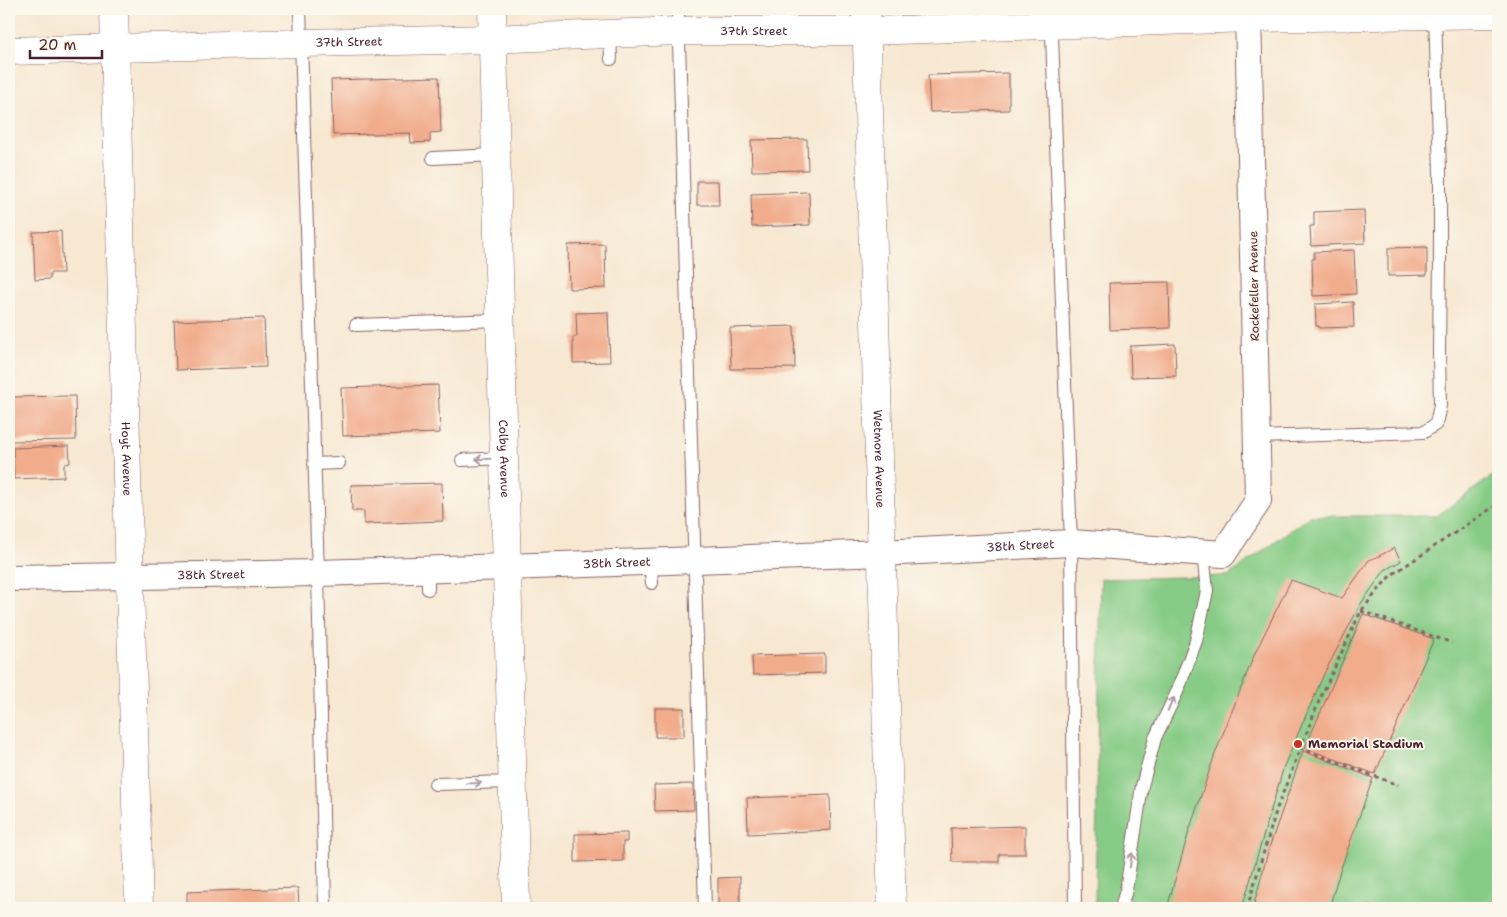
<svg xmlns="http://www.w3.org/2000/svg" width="1507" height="917" viewBox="0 0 1507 917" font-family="'Shantell Sans',sans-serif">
  <rect width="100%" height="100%" fill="#fbf7ec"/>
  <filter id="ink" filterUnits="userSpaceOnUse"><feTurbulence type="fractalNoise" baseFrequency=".02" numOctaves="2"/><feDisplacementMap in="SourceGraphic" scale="10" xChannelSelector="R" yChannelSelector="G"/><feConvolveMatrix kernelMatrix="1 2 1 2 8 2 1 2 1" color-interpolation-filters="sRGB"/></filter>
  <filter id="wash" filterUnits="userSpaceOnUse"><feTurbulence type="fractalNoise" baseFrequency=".0096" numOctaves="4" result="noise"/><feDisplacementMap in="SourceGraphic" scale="20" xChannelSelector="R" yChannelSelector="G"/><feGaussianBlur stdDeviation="1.12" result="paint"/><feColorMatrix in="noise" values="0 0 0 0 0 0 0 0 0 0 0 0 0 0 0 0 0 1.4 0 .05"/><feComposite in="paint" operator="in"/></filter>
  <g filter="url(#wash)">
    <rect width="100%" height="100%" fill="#f7e8d2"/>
    <!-- green -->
    <path fill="#87cc86" stroke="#687658" d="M1498,472V908H1095L1101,579L1228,576L1310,516H1437Z"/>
    <g id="blocks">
      <!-- building -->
      <path fill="#f1ac8c" d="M1009,73V110L930,112L928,75Z
        M439,77L441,132L430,133V142L411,143L410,133L333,135L331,80Z
        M807,139L808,170L752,171L751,140Z
        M697,181H718L719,205H697Z
        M809,192L810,225L752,227L751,194Z
        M1364,210L1365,243L1311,246L1310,226H1314V212Z
        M61,231L63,273H50V279L35,280L33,232Z
        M605,244L606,288L569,289L568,245Z
        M1427,247V275L1388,276V248Z
        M1354,250L1356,294L1313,296L1312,259H1314V252Z
        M1169,282L1170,328L1110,330L1109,283Z
        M1353,302L1354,327L1319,328V326H1316L1315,304Z
        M608,312L610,362L573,363V337H577L576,313Z
        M264,318L266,367L176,370L174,321Z
        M794,326L795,368L731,369L730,328Z
        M1175,344L1176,376L1131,377L1130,346Z
        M438,385L440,433L343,436L341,388Z
        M75,396L76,440L9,441V397Z
        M69,446L70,463L64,464V477L14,479L13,448Z
        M442,483L443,521L364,524V511H352L351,485Z
        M1394,548L1401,561L1385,570L1360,605L1324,674L1284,766L1242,908H1167L1189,831L1215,754L1255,653L1291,580L1342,598L1369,560L1377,557Z
        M1363,614L1434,639L1375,774L1305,748Z
        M825,654V673L753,675L752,656Z
        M655,708H684V737H655Z
        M1303,751L1373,778L1340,871L1329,908H1253L1269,848Z
        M693,784L694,810L655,811L654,785Z
        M830,795L831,830L748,834L747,798Z
        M1025,826V854H999V862H952L951,828Z
        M627,833V842H623V861L575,862V834Z
        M740,877V908H718V878Z
        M298,888L299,908H187V892Z"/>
    </g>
  </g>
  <g filter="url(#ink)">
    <use href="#blocks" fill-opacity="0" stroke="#876565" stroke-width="1"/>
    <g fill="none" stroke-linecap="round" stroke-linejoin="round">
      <defs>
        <path id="service" d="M300,9L318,573L325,908
          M678,9L705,908
          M1051,9L1071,543L1075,908
          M610,34L611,59
          M433,158L495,155
          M356,325L500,320
          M1257,437L1424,432L1436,424L1440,405L1439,353L1440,259V172L1435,14
          M462,460L504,458
          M314,464L339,463
          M650,561L652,583
          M428,569V589
          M435,784L513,782
          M1121,908L1126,890L1142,786L1155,738L1177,692L1196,641L1207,591L1203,553"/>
        <g id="minor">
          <path id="s1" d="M9,578L318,573L507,567L882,553L1071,543L1223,554L1258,501L1248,9"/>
        </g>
        <g id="tertiary">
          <path id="s2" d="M114,9L139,908"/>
          <path id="s3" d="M866,9L892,908"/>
          <path id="s4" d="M9,51L301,43L493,39L678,31H867L1249,18L1498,14"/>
        </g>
        <g id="secondary">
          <path id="s5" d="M492,9L516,908"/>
        </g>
      </defs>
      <!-- service casing -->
      <use href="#service" stroke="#876565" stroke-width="14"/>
      <!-- minor casing -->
      <use href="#minor" stroke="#876565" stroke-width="28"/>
      <!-- tertiary casing -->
      <use href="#tertiary" stroke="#876565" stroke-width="29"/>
      <!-- secondary casing -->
      <use href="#secondary" stroke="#876565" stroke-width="29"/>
      <!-- path -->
      <path stroke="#876565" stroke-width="3" stroke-dasharray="4 4" stroke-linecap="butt" d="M1361,611L1452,643
        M1300,748L1398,785
        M1247,908L1277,808L1319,701L1361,611L1390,576L1498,504"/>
      <!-- service -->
      <use href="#service" stroke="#fff" stroke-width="12"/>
      <!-- minor -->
      <use href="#minor" stroke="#fff" stroke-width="26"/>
      <!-- tertiary -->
      <use href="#tertiary" stroke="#fff" stroke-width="28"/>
      <!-- secondary -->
      <use href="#secondary" stroke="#fff" stroke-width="28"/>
    </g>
    <!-- one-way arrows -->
    <defs><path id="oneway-shaft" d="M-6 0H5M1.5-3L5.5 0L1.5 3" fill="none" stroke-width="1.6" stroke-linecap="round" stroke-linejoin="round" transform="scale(1.25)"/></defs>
    <g stroke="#ae9aa0">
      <use href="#oneway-shaft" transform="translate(483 459) rotate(178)"/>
      <use href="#oneway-shaft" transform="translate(1171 704) rotate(-64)"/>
      <use href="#oneway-shaft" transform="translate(474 783) rotate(-1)"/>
      <use href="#oneway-shaft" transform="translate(1131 860) rotate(-81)"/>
    </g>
  </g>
  <!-- markers -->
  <circle fill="#c8321e" stroke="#fbf7ec" stroke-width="2" cx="1298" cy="744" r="5"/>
  <g text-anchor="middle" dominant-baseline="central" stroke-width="4" stroke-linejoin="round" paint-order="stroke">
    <!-- street labels -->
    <g font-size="12" fill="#4a1f2b" stroke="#fbf7ec">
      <text stroke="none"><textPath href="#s4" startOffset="745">37th Street</textPath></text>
      <text stroke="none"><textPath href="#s4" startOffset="340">37th Street</textPath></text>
      <text transform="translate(1254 286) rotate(-91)">Rockefeller Avenue</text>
      <text stroke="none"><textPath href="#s3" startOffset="450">Wetmore Avenue</textPath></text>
      <text stroke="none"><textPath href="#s2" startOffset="450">Hoyt Avenue</textPath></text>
      <text stroke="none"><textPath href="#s5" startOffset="450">Colby Avenue</textPath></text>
      <text stroke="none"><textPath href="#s1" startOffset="1012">38th Street</textPath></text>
      <text stroke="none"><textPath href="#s1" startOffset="608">38th Street</textPath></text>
      <text stroke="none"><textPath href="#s1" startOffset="202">38th Street</textPath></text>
    </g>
    <!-- poi labels -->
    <g font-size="12" font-weight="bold" fill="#4a1f2b" stroke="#fbf7ec" text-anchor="start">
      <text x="1308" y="744">Memorial Stadium</text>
    </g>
  </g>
  <!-- margin -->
  <rect width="1507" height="917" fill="none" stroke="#fbf7ec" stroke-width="30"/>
  <!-- scale -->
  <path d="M30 50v8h72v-8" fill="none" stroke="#4a1f2b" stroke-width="2.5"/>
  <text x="38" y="50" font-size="15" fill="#4a1f2b" stroke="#fbf7ec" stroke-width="4" paint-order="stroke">20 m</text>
</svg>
